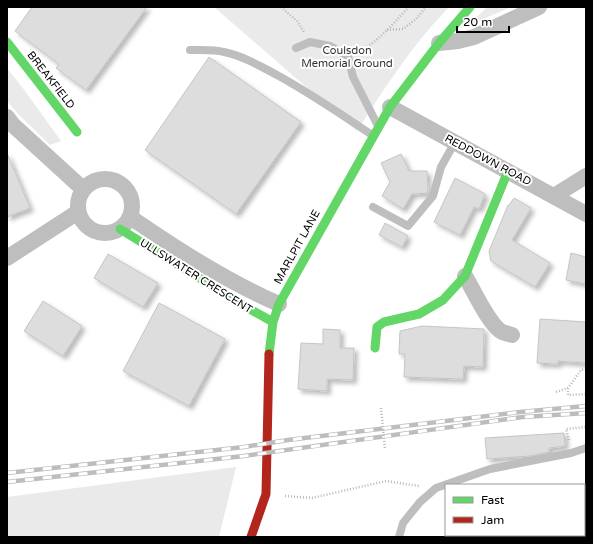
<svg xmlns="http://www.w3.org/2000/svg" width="593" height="544" viewBox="0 0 593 544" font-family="'Varela Round',sans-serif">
  <defs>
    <filter id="shadow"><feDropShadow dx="3.5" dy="3.5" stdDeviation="2" flood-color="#0004"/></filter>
  </defs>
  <rect width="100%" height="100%" fill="#fff"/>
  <!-- green -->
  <path fill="#eaeaea" d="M214,7H449C413,44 385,87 357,131Z
    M487,7H511L469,25Z
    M7,68L25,91L61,141L50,145L18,114L7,101Z
    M236,467L219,537H7V497Z
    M584,518H586V537H521L528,535H584Z"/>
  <!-- building -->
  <path fill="#ddd" stroke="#c5c5c5" filter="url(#shadow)" d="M32,7H147L86,90L56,68L59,64L15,31Z
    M209,57L301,122L236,214L145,150Z
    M7,153L30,208L7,217Z
    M401,154L409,171H427L428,193L412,194L403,209L382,196L390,182L381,163Z
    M455,178L485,194L479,209L474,207L460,235L434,222Z
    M514,198L531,208L512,240L550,263L535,287L491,261L489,251L508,205H509Z
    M385,223L408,236L402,247L379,235Z
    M571,253L586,257V284L566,280Z
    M108,254L158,283L143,307L94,278Z
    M43,301L82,326L63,356L24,331Z
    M159,303L225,339L189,406L123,371Z
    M540,319L586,322V363L558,361V364L537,363Z
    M422,326L484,329L483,367L464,366L463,379L404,377L405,354H399L400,331Z
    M323,329L340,330V348H354L353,380L327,379V391L298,389L301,343L323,344Z
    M564,433L565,446L549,448V452L530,456L487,459L485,438Z"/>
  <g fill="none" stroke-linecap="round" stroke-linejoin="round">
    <!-- path -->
    <path stroke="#b8b8b8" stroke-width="2.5" stroke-dasharray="1 2" stroke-linecap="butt" d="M281,7L297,21L304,32
      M387,30L403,29L416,19L426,7
      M359,51C379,42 394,22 409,7
      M586,369L581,370L568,388V395L586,394
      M556,392L568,388
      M569,440L566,429L586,427
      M285,496L312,498L386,481L419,486
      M584,530L586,532
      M511,537L517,535"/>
    <!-- lane -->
    <path stroke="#bebebe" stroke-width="8" d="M296,48L310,42L330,46L348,56L353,77L377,124
      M190,50C201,50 213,49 224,52C243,56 260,66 277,75C310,93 341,114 372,135
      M373,207L408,226L433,196L441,167L455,142
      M399,537L403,523L420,502L436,488L490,469L571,453L586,448"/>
    <!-- street -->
    <path stroke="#bebebe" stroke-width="16" d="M439,43L458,41L474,37L539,7
      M390,107L586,214
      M7,117L13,125L83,189
      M78 206a27 27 0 1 1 54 0a27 27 0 1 1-54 0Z
      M554,196L586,176
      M130,217C177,249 226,281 279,304
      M7,258L78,212
      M465,276C473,289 489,325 502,332C505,333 509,334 512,335"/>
    <!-- fast -->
    <path stroke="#63d668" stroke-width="9" d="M7,42L77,132
      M120,229L248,308L273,322
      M375,348L377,327L384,322L419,314L443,300L465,276L508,171
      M269,354L273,322L279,304L390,107L439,43L470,7
      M584,491L586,490
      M471,537L475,535"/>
    <!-- jam -->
    <path stroke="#b3261e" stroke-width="9" d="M251,537L266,494L269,354"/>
    <defs>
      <path id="rail" d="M7,473L244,447L288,440L520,412L586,406
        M7,482L244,456L523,417L586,413"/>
    </defs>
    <!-- rail casing -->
    <use href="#rail" stroke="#bdbdbd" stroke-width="4.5"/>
    <!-- rail -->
    <use href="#rail" stroke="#fff" stroke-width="3" stroke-dasharray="9" stroke-linecap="butt"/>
    <!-- path-bridge -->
    <path stroke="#b8b8b8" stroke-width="2.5" stroke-dasharray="1 2" stroke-linecap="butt" d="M381,408L385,449"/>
  </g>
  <g text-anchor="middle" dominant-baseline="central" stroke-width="4" stroke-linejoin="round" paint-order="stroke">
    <!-- park labels -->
    <g font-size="11" fill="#303030" stroke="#fff">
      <text x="347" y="50">Coulsdon<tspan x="347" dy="13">Memorial Ground</tspan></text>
    </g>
    <!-- street labels -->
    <g font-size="11" fill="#000" stroke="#fff">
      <text transform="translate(51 80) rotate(52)">BREAKFIELD</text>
      <text transform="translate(488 160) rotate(28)">REDDOWN ROAD</text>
      <text transform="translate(297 247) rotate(-61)">MARLPIT LANE</text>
      <text transform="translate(196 276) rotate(32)">ULLSWATER CRESCENT</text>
    </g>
  </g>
  <!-- border -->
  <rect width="593" height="544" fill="none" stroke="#000000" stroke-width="16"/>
  <!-- legend -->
  <rect x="445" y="484" width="140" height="52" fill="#ffffff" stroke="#999999"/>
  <rect x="453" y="497" width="20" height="6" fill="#63d668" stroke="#999999"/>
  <text x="481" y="504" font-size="12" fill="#000000">Fast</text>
  <rect x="453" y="517" width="20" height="6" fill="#b3261e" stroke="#999999"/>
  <text x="481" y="524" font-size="12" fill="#000000">Jam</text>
  <!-- scale -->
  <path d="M457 26v6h52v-6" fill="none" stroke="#000000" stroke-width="2"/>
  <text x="463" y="26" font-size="12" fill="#000000" stroke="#ffffff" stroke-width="3" paint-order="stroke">20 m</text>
</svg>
